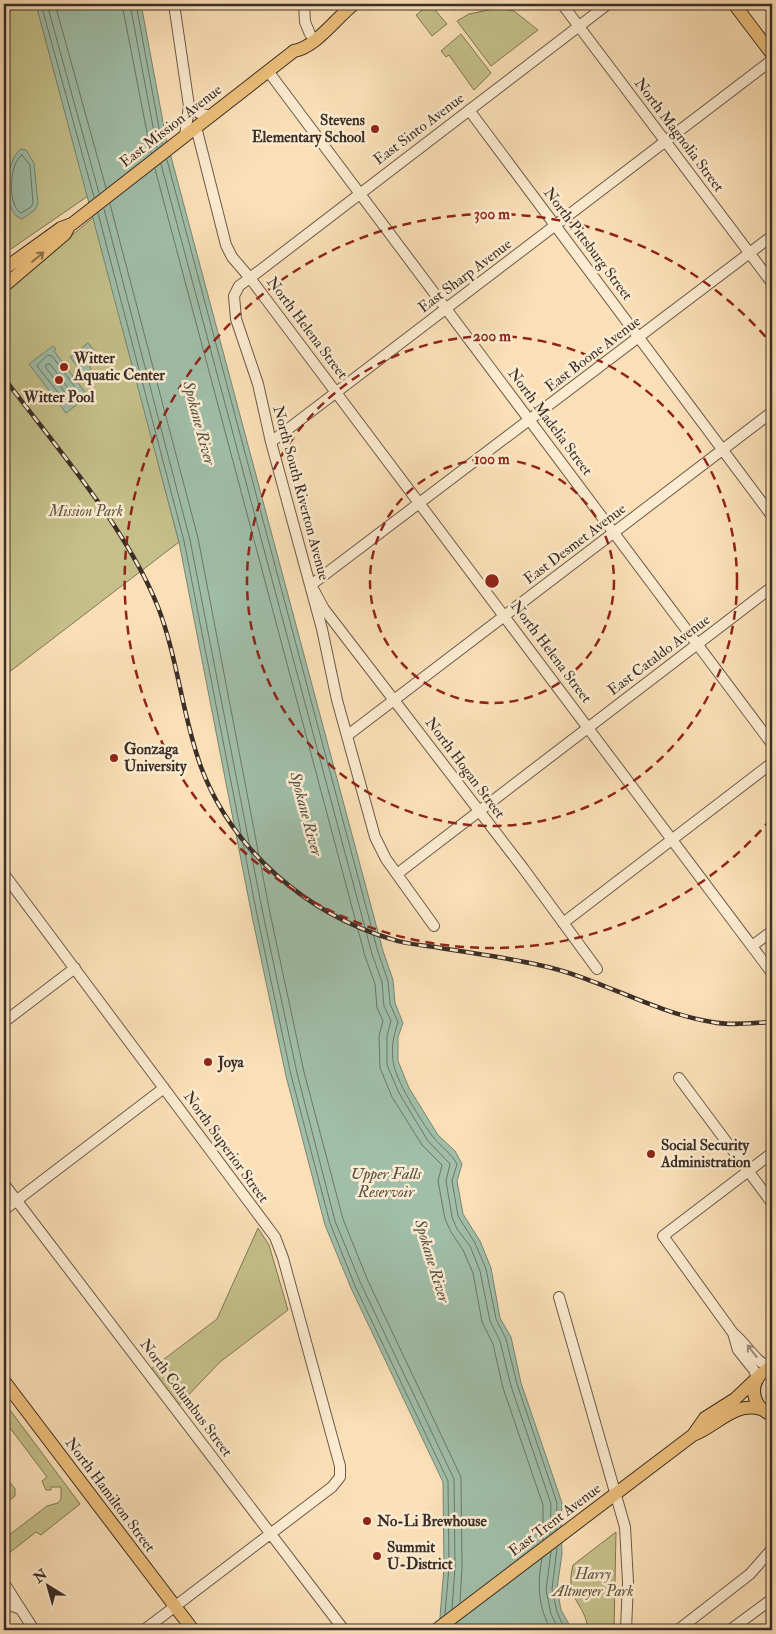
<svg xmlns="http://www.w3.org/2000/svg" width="776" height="1634" viewBox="0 0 776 1634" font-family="'IM FELL Double Pica',serif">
  <rect width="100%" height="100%" fill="#fbe0b7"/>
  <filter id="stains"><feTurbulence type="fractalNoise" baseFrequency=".004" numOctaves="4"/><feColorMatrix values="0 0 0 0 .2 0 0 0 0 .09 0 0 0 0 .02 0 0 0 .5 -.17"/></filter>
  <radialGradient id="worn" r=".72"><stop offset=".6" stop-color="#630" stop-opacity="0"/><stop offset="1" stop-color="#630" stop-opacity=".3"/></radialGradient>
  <!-- green -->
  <path fill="#c5c08a" stroke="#807758" d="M4,4H36L88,196L11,249L4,239Z
    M430,4L447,24L432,36L416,15Z
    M498,8L514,11L538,30L491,66L457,21L469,14Z
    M461,34L491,73L474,90L449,55L446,57L441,51Z
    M94,217L179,542L4,676V291Z
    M258,1228L269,1245L288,1310L220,1362L179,1405L151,1369L217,1319Z
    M4,1402L80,1504L41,1535L36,1532L4,1557V1539L47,1506L58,1503L61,1499V1487H51V1490H46L42,1481L47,1477L4,1420Z
    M4,1475L15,1489V1496L4,1505Z
    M616,1532L614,1630H588C585,1601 564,1601 573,1565Z"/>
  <!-- water -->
  <path fill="#a0bea8" stroke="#788474" d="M36,4H141L166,138L383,951L393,980L395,1003L403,1023L398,1037V1061L409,1088L438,1135L455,1151L462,1164L457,1181L463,1214L480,1241L491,1268L500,1318L511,1337L521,1383L562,1503L561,1523L562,1554L557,1588L561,1610L570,1626V1630H439L444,1567L443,1482L351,1288L325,1225L286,1076L252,916L179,542Z
    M21,149L26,150L34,163L38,204L35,210L22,219C0,212 5,160 21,149Z
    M88,343L94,350L83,358L86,359L91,369L84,375L70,357Z
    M53,346L56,349L54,351L88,396L66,413L29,364Z"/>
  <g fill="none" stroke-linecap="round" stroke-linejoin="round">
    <!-- shore -->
    <path stroke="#6e7668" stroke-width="1" d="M41,4L94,197
      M47,4L99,193
      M55,4L106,188
      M122,4L151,153
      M130,4L157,148
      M136,4L162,144
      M22,155L30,165L33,203L31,207L21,213C7,205 9,163 22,155Z
      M167,160L378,952L388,981L390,1004L398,1022C394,1035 391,1046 393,1060C394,1078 422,1123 434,1138C441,1147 451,1153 457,1164L452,1181L458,1216L475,1243L486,1269L496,1319L506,1339L517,1384L557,1503L556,1530
      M161,164L372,954L382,982L384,1006L391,1021L387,1036V1065L399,1093L428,1141L450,1164L446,1181L452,1217L457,1229L470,1246L480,1271L490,1321L500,1341L511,1386L551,1504L550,1534
      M155,169L365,956L375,984L377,1008L383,1021L379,1036L380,1068L392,1097L422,1145L442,1165L438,1181L445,1219L451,1232L463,1250L473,1273L482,1322L493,1344L503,1388L543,1505V1540
      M110,204L198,538L270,913L304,1072L343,1219L368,1281L461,1477L462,1567L460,1602
      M104,209L190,540L263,914L297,1073L335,1221L361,1284L454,1479L455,1567L452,1609
      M98,213L184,541L257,915L291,1075L330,1223L355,1286L448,1481L449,1567L445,1614
      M48,355L52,356L80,394L68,405L37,366Z
      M47,364H50L71,392L70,396L67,395L46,368Z
      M557,1548L552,1589L557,1612L565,1630
      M551,1552L546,1590L551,1614L559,1630
      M542,1559C537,1584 538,1607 551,1630"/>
    <defs>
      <path id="minor" d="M174,4L189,106L185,136
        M304,4L305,22L310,34
        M562,4L772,283
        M608,4L250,278L772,973
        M268,71L772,744
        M189,106L199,113L211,116
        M469,110L772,516
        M196,127L226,245L232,257L250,278L239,286L234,296L236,319L258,384L271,442L322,629L337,700L375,837L386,859L434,926
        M271,442L772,60
        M348,735L772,412
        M4,874L275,1237L283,1258L340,1466V1477L332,1487L144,1630
        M397,874L772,587
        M563,923L772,763
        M752,946L772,931
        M597,969L523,868L324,609L311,585L772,236
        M4,1022L75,968
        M679,1078L772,1203
        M4,1184L344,1630
        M4,1210L164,1088
        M559,1297L625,1527L628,1582L626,1630
        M733,1333C746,1343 755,1362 771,1368
        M757,1378L754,1370L738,1350L733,1333L663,1236L772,1153
        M4,1583L34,1630
        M4,1601L6,1604L18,1608
        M678,1630L750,1574L772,1549
        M730,1630L772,1599"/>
      <path id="major" d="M734,4L772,54
        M4,269L61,228L72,224L294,51C316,47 336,18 354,4
        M4,286L65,234L69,226
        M772,1367C748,1376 748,1406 772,1415
        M4,1381L193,1630
        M693,1435C716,1427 734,1401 761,1409
        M436,1630L693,1435L705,1418L735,1399L756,1379"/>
    </defs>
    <!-- minor casing -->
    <use href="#minor" stroke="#6b5a4b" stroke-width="12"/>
    <!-- major casing -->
    <use href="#major" stroke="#3b2e27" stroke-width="14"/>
    <!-- minor -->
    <use href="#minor" stroke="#fcebd0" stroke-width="10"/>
    <!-- major -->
    <use href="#major" stroke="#eec07c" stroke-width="12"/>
    <defs>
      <path id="rail" d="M4,378C56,447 126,527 158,607C178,659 182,715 201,767C232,850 307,914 391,939C405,944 421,945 435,947C469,953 504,957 539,965C598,977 651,1012 712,1022C731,1026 752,1023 772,1022"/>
    </defs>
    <!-- rail casing -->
    <use href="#rail" stroke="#3b2e27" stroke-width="4.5"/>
    <!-- rail -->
    <use href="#rail" stroke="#fcebd0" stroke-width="2.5" stroke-dasharray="8" stroke-linecap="butt"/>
  </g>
  <!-- one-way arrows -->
  <defs><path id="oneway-shaft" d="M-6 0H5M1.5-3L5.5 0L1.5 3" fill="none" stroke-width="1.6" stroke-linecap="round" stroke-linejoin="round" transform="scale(1.25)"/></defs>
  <use stroke="#8c704d" href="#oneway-shaft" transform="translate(38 257) rotate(-40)"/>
  <use stroke="#9c8c7c" href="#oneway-shaft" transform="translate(752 1351) rotate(-128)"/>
  <!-- distance rings -->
  <g fill="none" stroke="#8f2418" stroke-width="2.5" stroke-dasharray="9 6">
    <circle cx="492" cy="581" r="122"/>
    <circle cx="492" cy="581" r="245"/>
    <path d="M771 819A367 367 0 1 1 771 343"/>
  </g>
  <!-- markers -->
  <g fill="#8f2418" stroke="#fcebd0" stroke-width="2">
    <circle cx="375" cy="129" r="5"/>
    <circle cx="64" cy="367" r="5"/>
    <circle cx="59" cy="380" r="5"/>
    <circle cx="114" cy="758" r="5"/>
    <circle cx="208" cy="1062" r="5"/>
    <circle cx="651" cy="1154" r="5"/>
    <circle cx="367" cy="1521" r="5"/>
    <circle cx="377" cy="1556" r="5"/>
  </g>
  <g text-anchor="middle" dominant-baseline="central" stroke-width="5" stroke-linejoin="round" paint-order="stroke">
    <!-- poi labels -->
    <g font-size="15" font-weight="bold" fill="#3b2e27" stroke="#fcebd0" text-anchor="start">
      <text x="365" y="120" text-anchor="end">Stevens<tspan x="365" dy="17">Elementary School</tspan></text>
      <text x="74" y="358">Witter<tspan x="74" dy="17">Aquatic Center</tspan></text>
      <text x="59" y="397" text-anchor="middle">Witter Pool</text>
      <text x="124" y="749">Gonzaga<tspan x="124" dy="17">University</tspan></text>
      <text x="218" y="1062">Joya</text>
      <text x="661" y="1145">Social Security<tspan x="661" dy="17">Administration</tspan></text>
      <text x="377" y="1521">No-Li Brewhouse</text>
      <text x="387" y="1547">Summit<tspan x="387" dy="17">U-District</tspan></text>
    </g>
    <!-- street labels -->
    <g font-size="15" fill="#3b2e27" stroke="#fcebd0">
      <text transform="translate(171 126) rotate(-38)">East Mission Avenue</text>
      <text transform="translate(419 129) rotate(-37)">East Sinto Avenue</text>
      <text transform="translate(679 135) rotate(53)">North Magnolia Street</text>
      <text transform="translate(588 244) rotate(53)">North Pittsburg Street</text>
      <text transform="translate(465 276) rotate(-37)">East Sharp Avenue</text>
      <text transform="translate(307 328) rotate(53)">North Helena Street</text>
      <text transform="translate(593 354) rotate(-37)">East Boone Avenue</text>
      <text transform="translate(550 422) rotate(53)">North Madelia Street</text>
      <text transform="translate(301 493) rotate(75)">North South Riverton Avenue</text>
      <text transform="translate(575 544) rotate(-37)">East Desmet Avenue</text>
      <text transform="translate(551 652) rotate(53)">North Helena Street</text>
      <text transform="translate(659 655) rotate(-37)">East Cataldo Avenue</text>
      <text transform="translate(465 768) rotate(53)">North Hogan Street</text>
      <text transform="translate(226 1147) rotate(54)">North Superior Street</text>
      <text transform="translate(186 1398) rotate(53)">North Columbus Street</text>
      <text transform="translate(110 1495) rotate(53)">North Hamilton Street</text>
      <text transform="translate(555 1520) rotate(-37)">East Trent Avenue</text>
    </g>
    <!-- park labels -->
    <g font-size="15" font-style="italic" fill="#5e5240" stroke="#fcebd0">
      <text x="86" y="511">Mission Park</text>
      <text x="593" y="1574">Harry<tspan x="593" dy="17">Altmeyer Park</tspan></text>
    </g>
    <!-- water labels -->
    <g font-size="16" font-style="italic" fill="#545247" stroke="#fcebd0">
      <text transform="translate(199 423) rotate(75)">Spokane River</text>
      <text transform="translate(306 814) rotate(75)">Spokane River</text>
      <text x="386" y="1174">Upper Falls<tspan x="386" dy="18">Reservoir</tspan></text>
      <text transform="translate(432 1261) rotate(73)">Spokane River</text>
    </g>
  </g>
  <circle cx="492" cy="581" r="8" fill="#8f2418" stroke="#fcebd0" stroke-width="2.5"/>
  <g font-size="15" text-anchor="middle" font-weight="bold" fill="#8f2418" stroke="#fcebd0" stroke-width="5" stroke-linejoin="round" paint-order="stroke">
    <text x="492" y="219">300 m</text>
    <text x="492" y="341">200 m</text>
    <text x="492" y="464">100 m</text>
  </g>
  <!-- margin -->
  <rect width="776" height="1634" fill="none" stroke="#fbe0b7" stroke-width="20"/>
  <rect x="5" y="5" width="766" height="1624" fill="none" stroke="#3b2e27" stroke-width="2.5"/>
  <rect x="10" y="10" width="756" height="1614" fill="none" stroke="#3b2e27"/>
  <!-- north arrow -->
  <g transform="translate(48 1586) rotate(323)" stroke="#fcebd0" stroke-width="4" paint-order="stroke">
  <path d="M0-4L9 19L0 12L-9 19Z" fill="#3b2e27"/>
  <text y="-8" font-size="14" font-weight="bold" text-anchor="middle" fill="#3b2e27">N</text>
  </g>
  <rect width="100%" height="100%" filter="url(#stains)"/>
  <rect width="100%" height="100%" fill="url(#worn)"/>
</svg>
